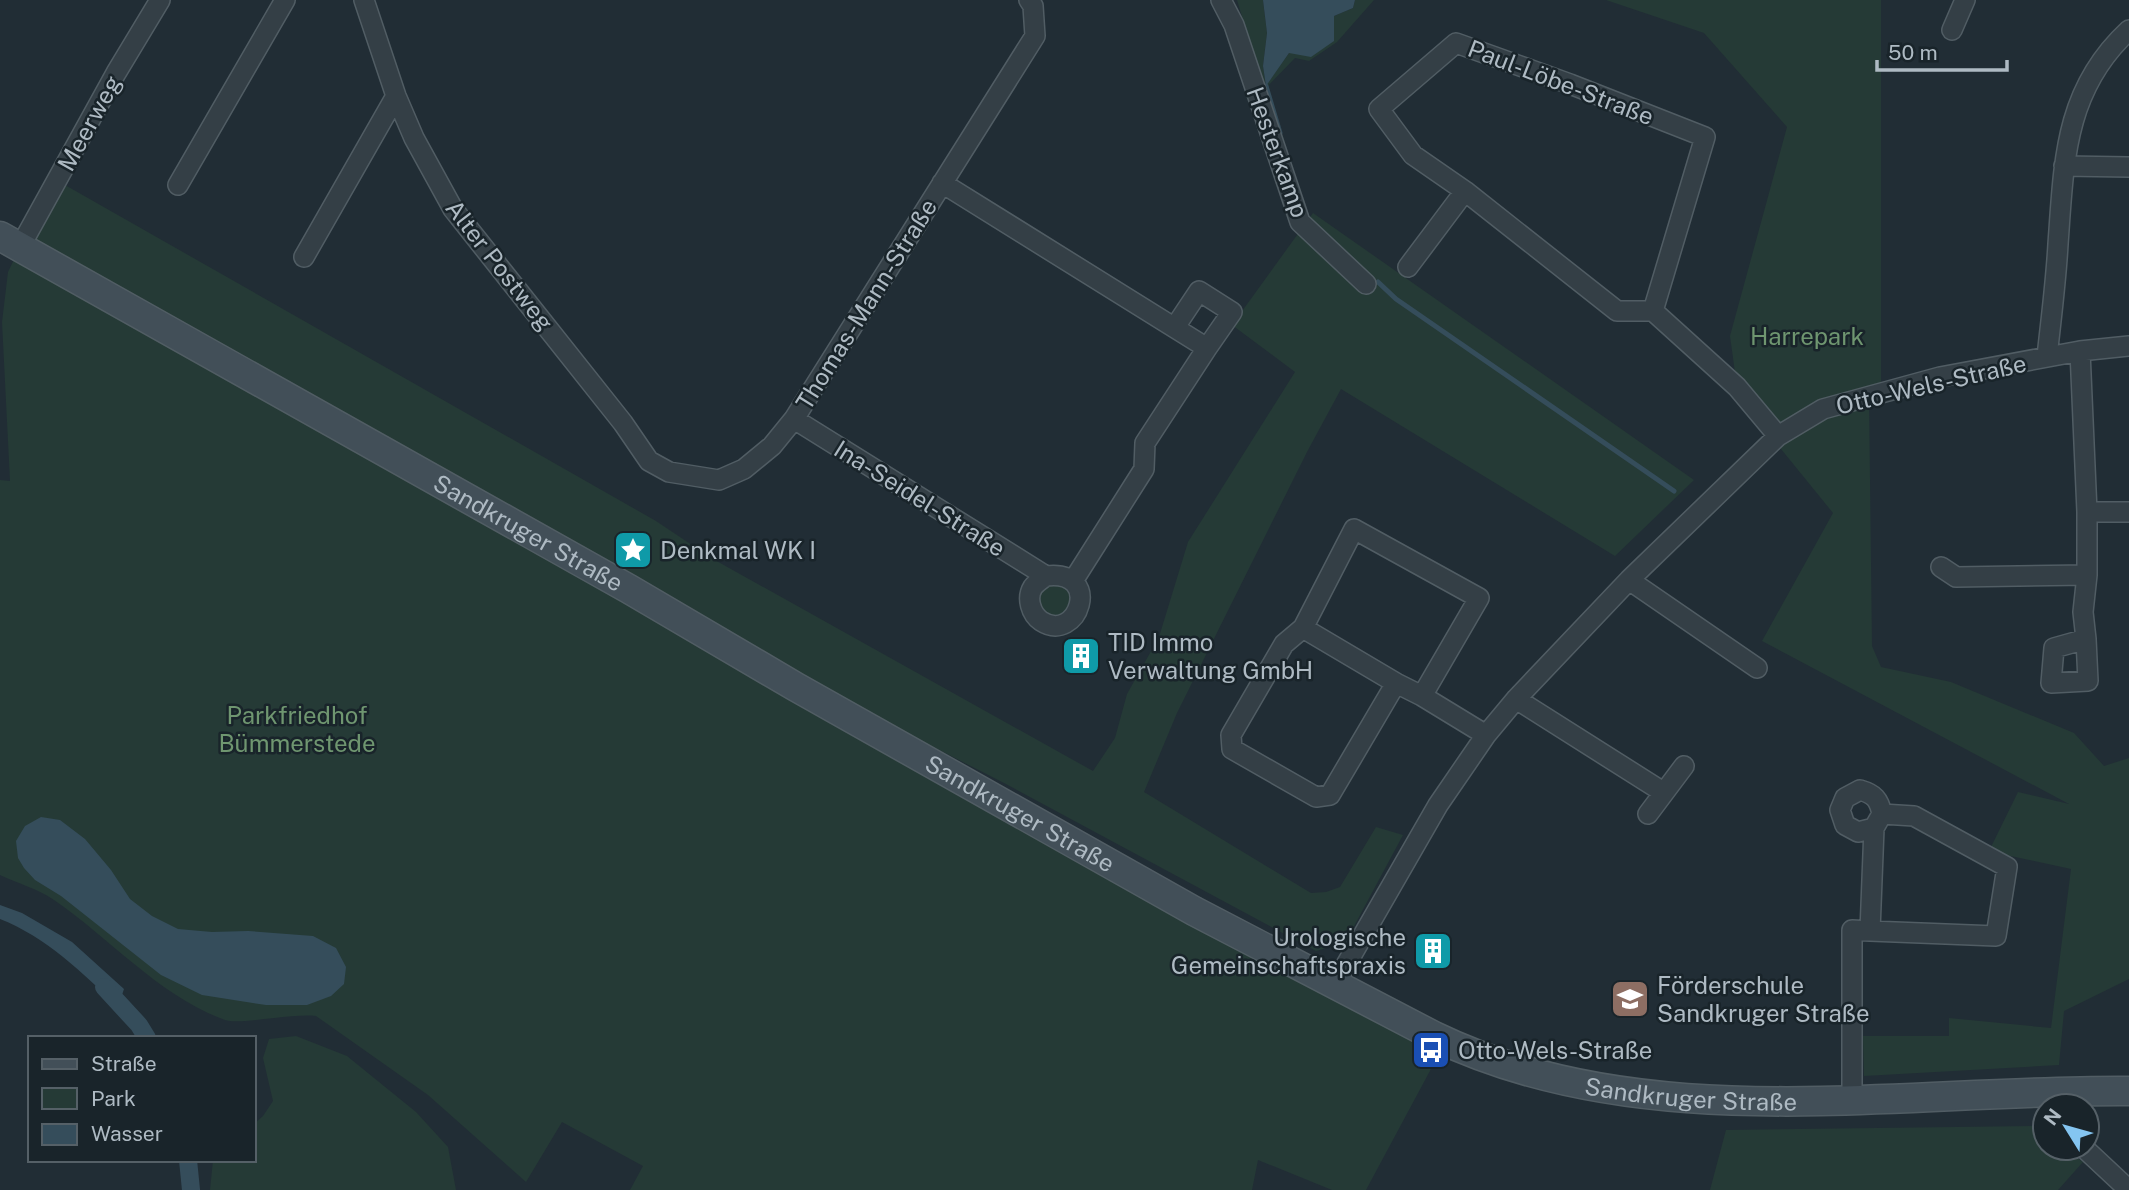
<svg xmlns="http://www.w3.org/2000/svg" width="2129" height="1190" viewBox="0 0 2129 1190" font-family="'Public Sans',sans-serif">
  <rect width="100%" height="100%" fill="#212d35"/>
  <!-- green -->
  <path fill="#253a36" d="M1237,0H1263L1267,33L1263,66L1266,85L1289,53L1334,16L1353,8L1355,0H1374L1337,42L1309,61L1295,58L1264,90Z
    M1606,0H1881V392L1869,396L1872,646L1881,667L1951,682L2074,733L2104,766L2129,758V979L2064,1011L2059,1065L1864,1076L1863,1036H1949V1018L2051,1028L2071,869L2006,855L1991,847L2018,792L2069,804L1762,641L1833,513L1781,449L1778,435L1737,387L1730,336L1787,127L1704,33Z
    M58,181L656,521L713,559L1093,771L1115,738L1127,694L1159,637L1188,542L1295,372L1232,325L1313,213L1694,480L1615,556L1341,389L1307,452L1177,713L1144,792L1311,893L1326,892L1340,887L1376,827L1403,835L1345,943L1316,951L1006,784L673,614L1446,1041L1366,1190H1332L1258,1160L1252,1190H630L643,1166L562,1122L526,1182L428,1095L316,1016C293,1013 240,1025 225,1020C159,996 111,939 54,900C38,889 17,883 0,875V480L10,481L2,322L8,272L20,247Z
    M1073,581L1075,616L1040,620L1033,587Z
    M296,1036L347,1056L416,1112L448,1147L456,1190H210L213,1160H254V1124L263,1116L273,1101L263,1058L269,1039Z
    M2034,1126L2045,1134V1148H2064L2083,1162L2058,1190H1710L1726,1130Z"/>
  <!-- water -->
  <path fill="#354d5b" d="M1263,0H1355L1353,8L1334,16V41L1311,57L1289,53L1266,86L1263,66L1267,33Z
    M41,817L60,820L85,839L111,870L130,899L152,916L178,929L212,932L248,931L313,936L336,948L346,967L344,984L331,996L307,1005H266L202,995L161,975L61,896L35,880L24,868L18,858L16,841L25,826Z
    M0,905L22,913L72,942L124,989L118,1007C83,973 46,937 0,919Z"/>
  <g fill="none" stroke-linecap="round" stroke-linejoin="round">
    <!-- stream -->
    <path stroke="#354d5b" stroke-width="5" d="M1266,86L1280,133
      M1378,282L1396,299L1674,491"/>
    <!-- canal -->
    <path stroke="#354d5b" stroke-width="18" d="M104,987L139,1025L147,1038
      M188,1160L191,1190"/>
    <defs>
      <path id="street" d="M364,0L396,96L414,138L453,209L623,423L649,461L669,472L719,480L744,469L772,446L794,419L1035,36L1033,6L1029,0
        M1221,0L1234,25L1300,222L1366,284
        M1952,30L1965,0
        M2064,166L2129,167
        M942,183L1207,348L1232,312L1199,291L1175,327
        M178,185L285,0
        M20,247L116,73L160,0
        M304,257L396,96
        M1408,267L1465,191
        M1653,311H1617L1465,191L1413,155L1379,109L1456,43L1570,84L1705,137L1653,311L1737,387L1778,436
        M2080,351L2087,512V575L2083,612L2086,639L2088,681L2051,683L2054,648L2086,639
        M2047,357C2051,319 2056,282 2058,244C2064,162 2064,90 2129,30
        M794,419L1046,576C1104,569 1078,645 1041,621C1031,614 1026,598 1033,587C1036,583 1042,579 1046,576
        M2087,512H2129
        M1941,567L1956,577L2087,575
        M1629,580L1757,668
        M1073,581L1144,469L1145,443L1207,348
        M1303,628L1396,683
        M1422,696L1396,683L1330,795L1316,797L1232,749L1231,735L1284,644L1303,628L1354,529L1479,598L1422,696L1486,735
        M1516,699L1663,792
        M1648,814L1684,766
        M1874,828L1858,832L1845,825L1840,810L1845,798L1860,790C1874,794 1879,799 1882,814
        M1335,984L1438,805L1486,735L1516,699L1629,580L1778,436L1823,409L1940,377L2080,351L2129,346
        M1852,1100V930L1870,931L1874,828L1882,814L1914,816L2007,867L1996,936L1870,931
        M2084,1148L2129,1190"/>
      <g id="secondary">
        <path id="s1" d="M0,236L629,589L796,687L1194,911L1434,1036C1646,1139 1903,1089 2129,1091"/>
      </g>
    </defs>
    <!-- street casing -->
    <use href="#street" stroke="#515d64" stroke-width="22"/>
    <!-- secondary casing -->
    <use href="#secondary" stroke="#515d64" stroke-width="31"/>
    <!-- street -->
    <use href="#street" stroke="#343f46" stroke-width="19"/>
    <!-- secondary -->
    <use href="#secondary" stroke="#424f58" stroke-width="28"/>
  </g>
  <!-- icons -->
  <defs>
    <symbol id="sight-square" viewBox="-11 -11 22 22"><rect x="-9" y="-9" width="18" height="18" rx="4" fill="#0f9aa8" stroke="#19242a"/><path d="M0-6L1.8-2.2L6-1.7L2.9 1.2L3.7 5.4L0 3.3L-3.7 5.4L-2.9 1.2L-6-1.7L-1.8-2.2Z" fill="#fff"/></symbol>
    <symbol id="building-square" viewBox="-11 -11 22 22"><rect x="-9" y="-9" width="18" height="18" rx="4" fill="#0f9aa8" stroke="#19242a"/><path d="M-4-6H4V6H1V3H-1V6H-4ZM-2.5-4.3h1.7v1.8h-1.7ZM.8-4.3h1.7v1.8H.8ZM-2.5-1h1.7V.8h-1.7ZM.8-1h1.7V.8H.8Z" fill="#fff"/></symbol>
    <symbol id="school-square" viewBox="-11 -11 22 22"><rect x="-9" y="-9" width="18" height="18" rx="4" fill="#8d6e63" stroke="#19242a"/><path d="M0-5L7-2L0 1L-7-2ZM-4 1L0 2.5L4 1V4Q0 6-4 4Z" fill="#fff"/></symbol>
    <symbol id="bus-square" viewBox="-11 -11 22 22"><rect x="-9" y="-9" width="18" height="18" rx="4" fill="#1a4fb4" stroke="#19242a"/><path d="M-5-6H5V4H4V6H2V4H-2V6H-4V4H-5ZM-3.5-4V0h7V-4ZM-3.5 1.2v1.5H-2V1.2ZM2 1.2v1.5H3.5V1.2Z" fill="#fff"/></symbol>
  </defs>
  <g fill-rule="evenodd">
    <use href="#sight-square" x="611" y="528" width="44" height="44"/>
    <use href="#building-square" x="1059" y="634" width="44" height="44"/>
    <use href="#building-square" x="1411" y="929" width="44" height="44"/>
    <use href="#school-square" x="1608" y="977" width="44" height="44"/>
    <use href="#bus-square" x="1409" y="1028" width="44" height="44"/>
  </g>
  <g text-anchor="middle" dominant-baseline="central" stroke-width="5" stroke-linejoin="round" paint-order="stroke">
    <!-- street labels -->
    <g font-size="24" fill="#aebac3" stroke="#19242a">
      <text transform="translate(1561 82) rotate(21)">Paul-Löbe-Straße</text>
      <text transform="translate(89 123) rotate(-61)">Meerweg</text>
      <text transform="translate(1278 152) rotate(70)">Hesterkamp</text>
      <text transform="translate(500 265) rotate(52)">Alter Postweg</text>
      <text transform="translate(866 304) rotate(-58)">Thomas-Mann-Straße</text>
      <text transform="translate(1931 384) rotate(-13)">Otto-Wels-Straße</text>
      <text transform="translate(920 498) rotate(32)">Ina-Seidel-Straße</text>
      <text stroke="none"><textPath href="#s1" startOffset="606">Sandkruger Straße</textPath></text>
      <text stroke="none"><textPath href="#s1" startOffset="1172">Sandkruger Straße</textPath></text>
      <text stroke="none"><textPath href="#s1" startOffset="1908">Sandkruger Straße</textPath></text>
    </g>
    <!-- park labels -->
    <g font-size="24" fill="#6f9670" stroke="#19242a">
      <text x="1807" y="336">Harrepark</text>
      <text x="297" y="715">Parkfriedhof<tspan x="297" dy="28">Bümmerstede</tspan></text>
    </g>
    <!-- poi labels -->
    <g font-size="24" fill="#aebac3" stroke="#19242a" text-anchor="start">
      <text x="660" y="550">Denkmal WK I</text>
      <text x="1108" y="642">TID Immo<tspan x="1108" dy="28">Verwaltung GmbH</tspan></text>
      <text x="1406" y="937" text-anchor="end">Urologische<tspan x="1406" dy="28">Gemeinschaftspraxis</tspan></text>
      <text x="1657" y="985">Förderschule<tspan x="1657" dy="28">Sandkruger Straße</tspan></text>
      <text x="1458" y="1050">Otto-Wels-Straße</text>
    </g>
  </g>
  <!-- legend -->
  <rect x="28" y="1036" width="228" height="126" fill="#19242a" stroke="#556067" stroke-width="2"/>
  <rect x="42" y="1059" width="35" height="10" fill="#424f58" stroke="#556067" stroke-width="2"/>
  <text x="91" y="1071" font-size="21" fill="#aebac3">Straße</text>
  <rect x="42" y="1088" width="35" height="21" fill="#253a36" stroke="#556067" stroke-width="2"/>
  <text x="91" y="1106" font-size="21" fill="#aebac3">Park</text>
  <rect x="42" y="1124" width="35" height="21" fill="#354d5b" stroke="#556067" stroke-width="2"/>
  <text x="91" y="1141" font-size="21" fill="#aebac3">Wasser</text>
  <!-- north arrow -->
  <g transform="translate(2066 1127) rotate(307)"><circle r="33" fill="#19242a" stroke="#556067" stroke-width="2"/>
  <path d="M0-5L12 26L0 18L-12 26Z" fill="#84c5f1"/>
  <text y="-10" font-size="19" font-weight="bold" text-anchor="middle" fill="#aebac3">N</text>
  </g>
  <!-- scale -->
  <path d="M1877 60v10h130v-10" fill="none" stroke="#aebac3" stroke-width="3.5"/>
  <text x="1888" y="60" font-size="21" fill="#aebac3" stroke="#19242a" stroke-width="5" paint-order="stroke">50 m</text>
</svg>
